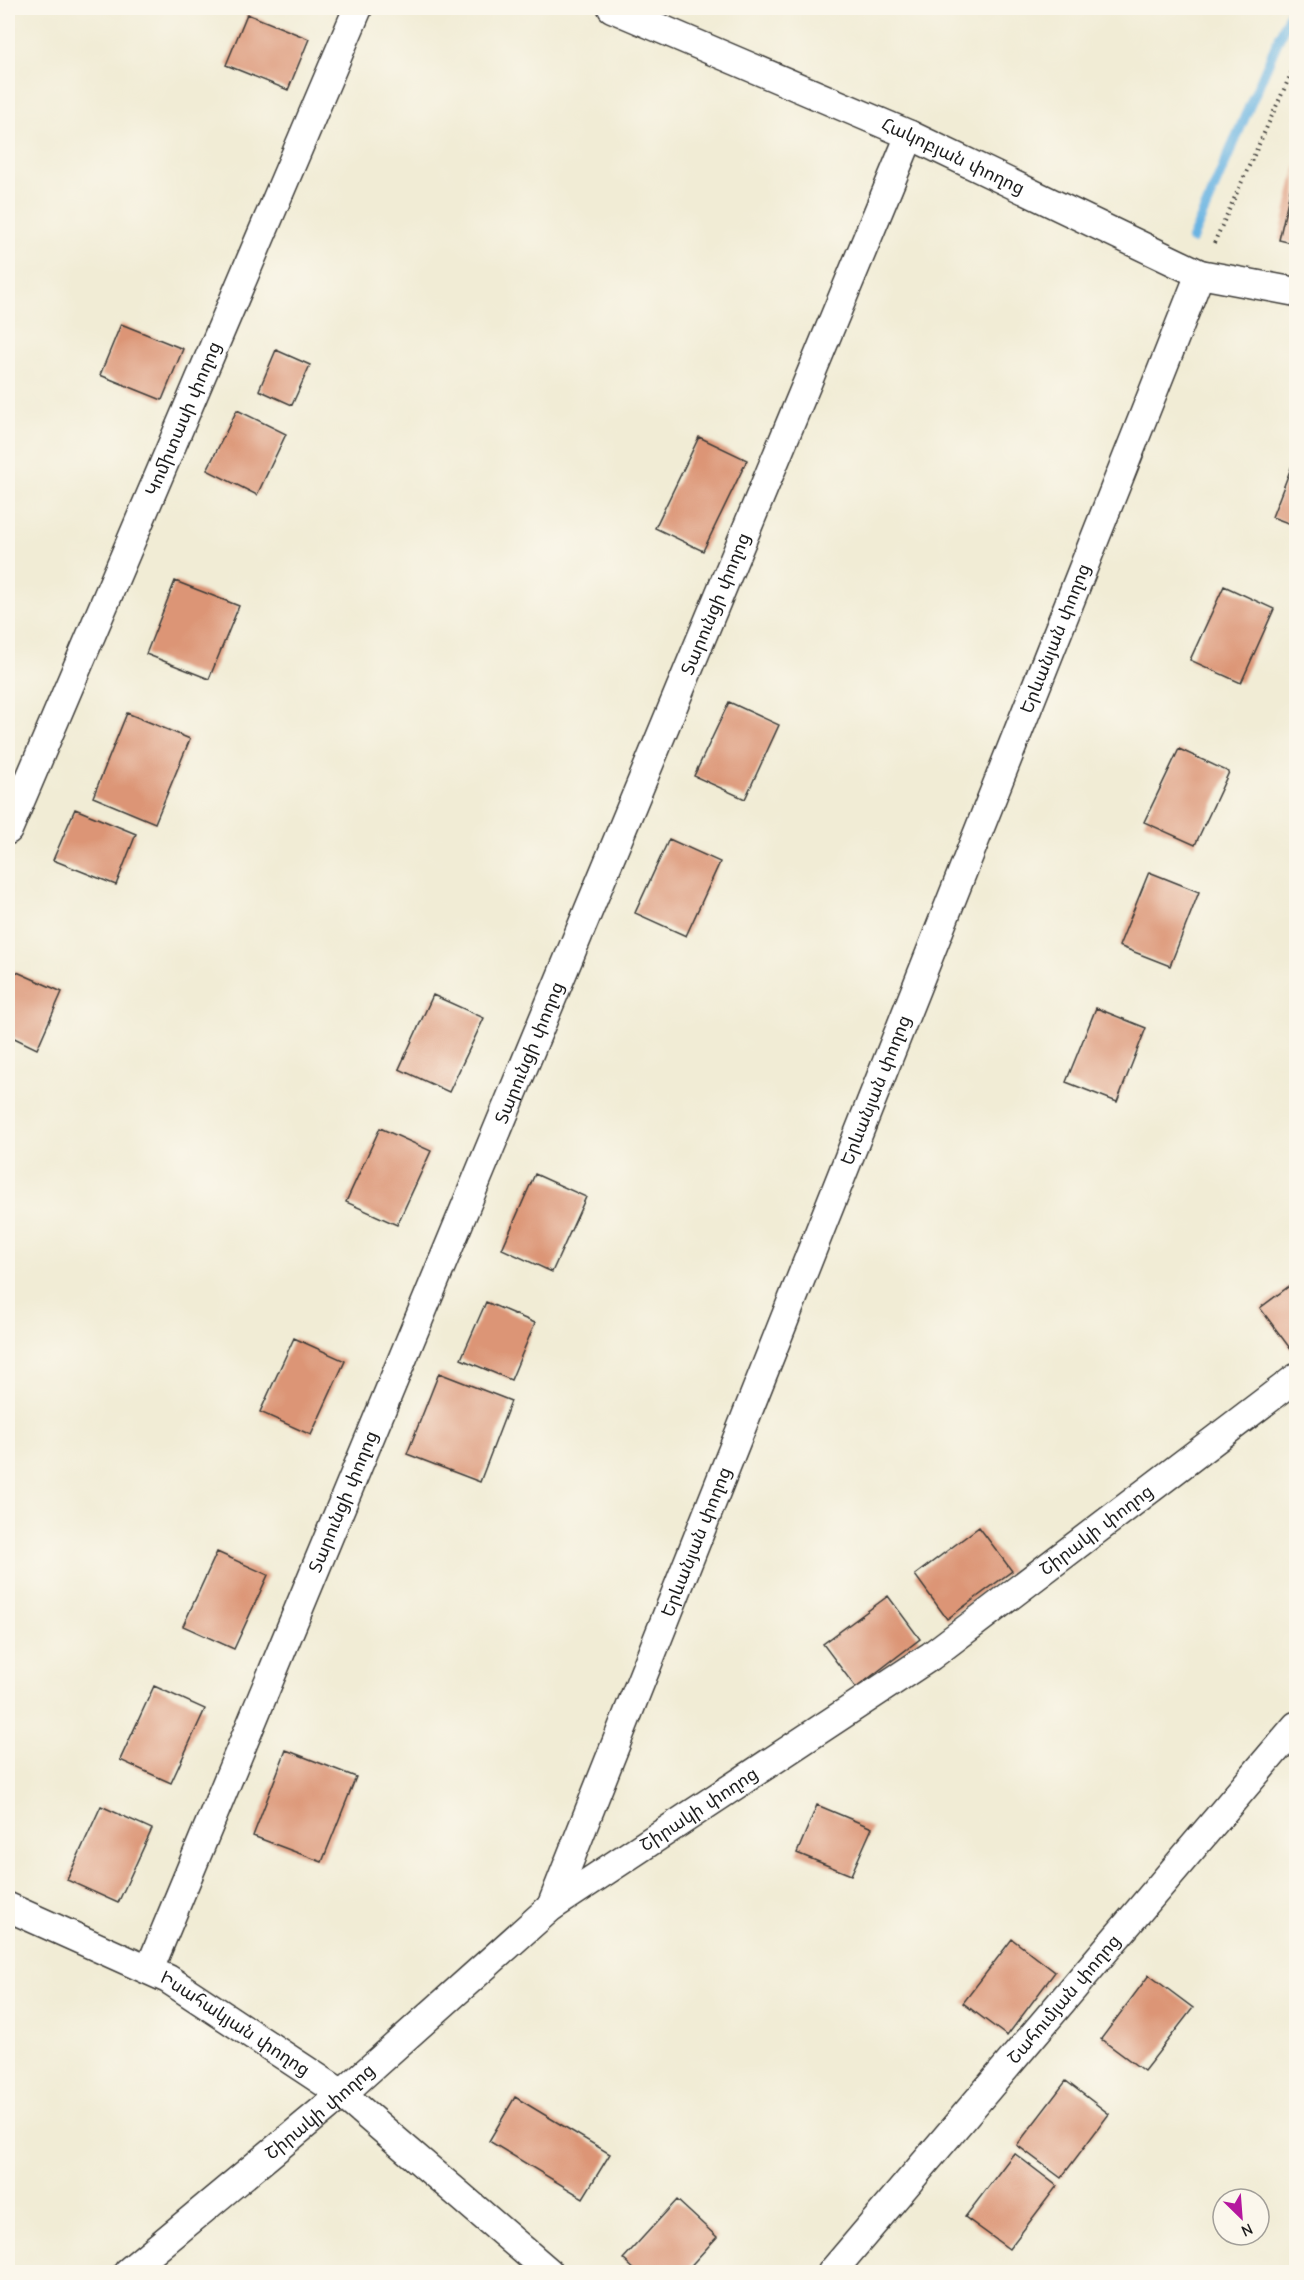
<svg xmlns="http://www.w3.org/2000/svg" width="1304" height="2280" viewBox="0 0 1304 2280" font-family="'Comic Neue','Noto Sans Armenian',sans-serif">
  <rect width="100%" height="100%" fill="#fbf7ec"/>
  <filter id="ink" filterUnits="userSpaceOnUse"><feTurbulence type="fractalNoise" baseFrequency=".0167" numOctaves="2"/><feDisplacementMap in="SourceGraphic" scale="12" xChannelSelector="R" yChannelSelector="G"/><feConvolveMatrix kernelMatrix="1 2 1 2 8 2 1 2 1" color-interpolation-filters="sRGB"/></filter>
  <filter id="wash" filterUnits="userSpaceOnUse"><feTurbulence type="fractalNoise" baseFrequency=".008" numOctaves="4" result="noise"/><feDisplacementMap in="SourceGraphic" scale="24" xChannelSelector="R" yChannelSelector="G"/><feGaussianBlur stdDeviation="1.35" result="paint"/><feColorMatrix in="noise" values="0 0 0 0 0 0 0 0 0 0 0 0 0 0 0 0 0 1.4 0 .05"/><feComposite in="paint" operator="in"/></filter>
  <g filter="url(#wash)">
    <rect width="100%" height="100%" fill="#f1ecd5"/>
    <g fill="none" stroke-linecap="round" stroke-linejoin="round">
      <!-- stream -->
      <path stroke="#69b4e2" stroke-width="10" d="M1192,239L1292,8"/>
    </g>
    <g id="blocks">
      <!-- building -->
      <path fill="#dc9576" d="M247,14L309,39L288,90L226,65Z
        M1296,165V244L1279,240Z
        M121,324L183,349L162,400L100,375Z
        M276,350L310,365L292,405L259,390Z
        M237,410L286,434L257,495L207,470Z
        M699,437L747,460L703,551L655,528Z
        M1296,455V526L1272,517Z
        M175,581L239,606L209,679L146,654Z
        M1224,586L1274,609L1241,683L1190,660Z
        M729,702L779,725L745,799L694,776Z
        M127,713L190,739L155,823L93,797Z
        M1179,749L1229,772L1195,845L1144,822Z
        M75,809L136,834L116,885L53,860Z
        M669,839L720,862L686,936L635,913Z
        M1149,872L1199,892L1170,966L1119,946Z
        M8,968L62,992L37,1049L8,1035Z
        M433,995L484,1018L449,1092L399,1069Z
        M1096,1008L1146,1028L1117,1102L1066,1082Z
        M380,1128L431,1151L397,1225L346,1202Z
        M535,1174L586,1197L552,1272L502,1249Z
        M1296,1281V1348L1292,1351L1260,1308Z
        M486,1302L535,1323L511,1380L461,1359Z
        M294,1338L345,1361L311,1435L260,1412Z
        M439,1373L511,1401L480,1482L407,1454Z
        M979,1527L1012,1571L947,1619L915,1575Z
        M217,1552L268,1575L234,1649L183,1626Z
        M888,1596L920,1639L856,1688L823,1644Z
        M154,1686L205,1709L171,1783L120,1760Z
        M286,1750L356,1777L322,1862L253,1836Z
        M817,1805L872,1828L851,1875L797,1853Z
        M101,1806L152,1829L118,1903L67,1880Z
        M1012,1939L1055,1972L1007,2036L963,2003Z
        M1149,1975L1193,2008L1144,2071L1101,2039Z
        M1066,2081L1109,2114L1061,2178L1017,2145Z
        M515,2097L610,2154L583,2198L489,2141Z
        M1014,2153L1057,2186L1009,2249L965,2217Z
        M677,2200L717,2237L685,2272H637L623,2259Z"/>
    </g>
  </g>
  <g filter="url(#ink)">
    <use href="#blocks" fill-opacity="0" stroke="#3c3b38" stroke-width="1.5"/>
    <g fill="none" stroke-linecap="round" stroke-linejoin="round">
      <defs>
        <g id="minor">
          <path id="s1" d="M612,8L910,135L1200,274L1296,292"/>
          <path id="s2" d="M8,830L358,8"/>
          <path id="s3" d="M8,1907L168,1979L342,2094L549,2272"/>
          <path id="s4" d="M551,1907L1200,274"/>
          <path id="s5" d="M149,1970L910,135"/>
          <path id="s6" d="M128,2272L342,2094L551,1907L931,1656L1296,1378"/>
          <path id="s7" d="M832,2272L1296,1726"/>
        </g>
      </defs>
      <!-- minor casing -->
      <use href="#minor" stroke="#3c3b38" stroke-width="31"/>
      <!-- path -->
      <path stroke="#3c3b38" stroke-width="4" stroke-dasharray="1.5 4.5" stroke-linecap="butt" d="M1214,243L1296,63"/>
      <!-- minor -->
      <use href="#minor" stroke="#fff" stroke-width="28"/>
    </g>
  </g>
  <g text-anchor="middle" dominant-baseline="central" stroke-width="5" stroke-linejoin="round" paint-order="stroke">
    <!-- street labels -->
    <g font-size="18" fill="#1c1c1c" stroke="#fbf7ec">
      <text stroke="none"><textPath href="#s1" startOffset="372">Հակոբյան փողոց</textPath></text>
      <text stroke="none"><textPath href="#s2" startOffset="447">Կոմիտասի փողոց</textPath></text>
      <text stroke="none"><textPath href="#s5" startOffset="1479">Տարունցի փողոց</textPath></text>
      <text stroke="none"><textPath href="#s4" startOffset="1365">Երևանյան փողոց</textPath></text>
      <text stroke="none"><textPath href="#s5" startOffset="993">Տարունցի փողոց</textPath></text>
      <text stroke="none"><textPath href="#s4" startOffset="879">Երևանյան փողոց</textPath></text>
      <text stroke="none"><textPath href="#s5" startOffset="507">Տարունցի փողոց</textPath></text>
      <text stroke="none"><textPath href="#s6" startOffset="1222">Շիրակի փողոց</textPath></text>
      <text stroke="none"><textPath href="#s4" startOffset="393">Երևանյան փողոց</textPath></text>
      <text stroke="none"><textPath href="#s6" startOffset="736">Շիրակի փողոց</textPath></text>
      <text stroke="none"><textPath href="#s7" startOffset="358">Շահումյան փողոց</textPath></text>
      <text stroke="none"><textPath href="#s3" startOffset="256">Իսահակյան փողոց</textPath></text>
      <text stroke="none"><textPath href="#s6" startOffset="250">Շիրակի փողոց</textPath></text>
    </g>
  </g>
  <!-- margin -->
  <rect width="1304" height="2280" fill="none" stroke="#fbf7ec" stroke-width="30"/>
  <!-- north arrow -->
  <g transform="translate(1241 2217) rotate(155)"><circle r="28" fill="#fbf7ec" stroke="#a29f99" stroke-width="1.5"/>
  <path d="M0-4.5L10 22L0 15L-10 22Z" fill="#b5179e"/>
  <text y="-9" font-size="16" font-weight="bold" text-anchor="middle" fill="#1c1c1c">N</text>
  </g>
</svg>
